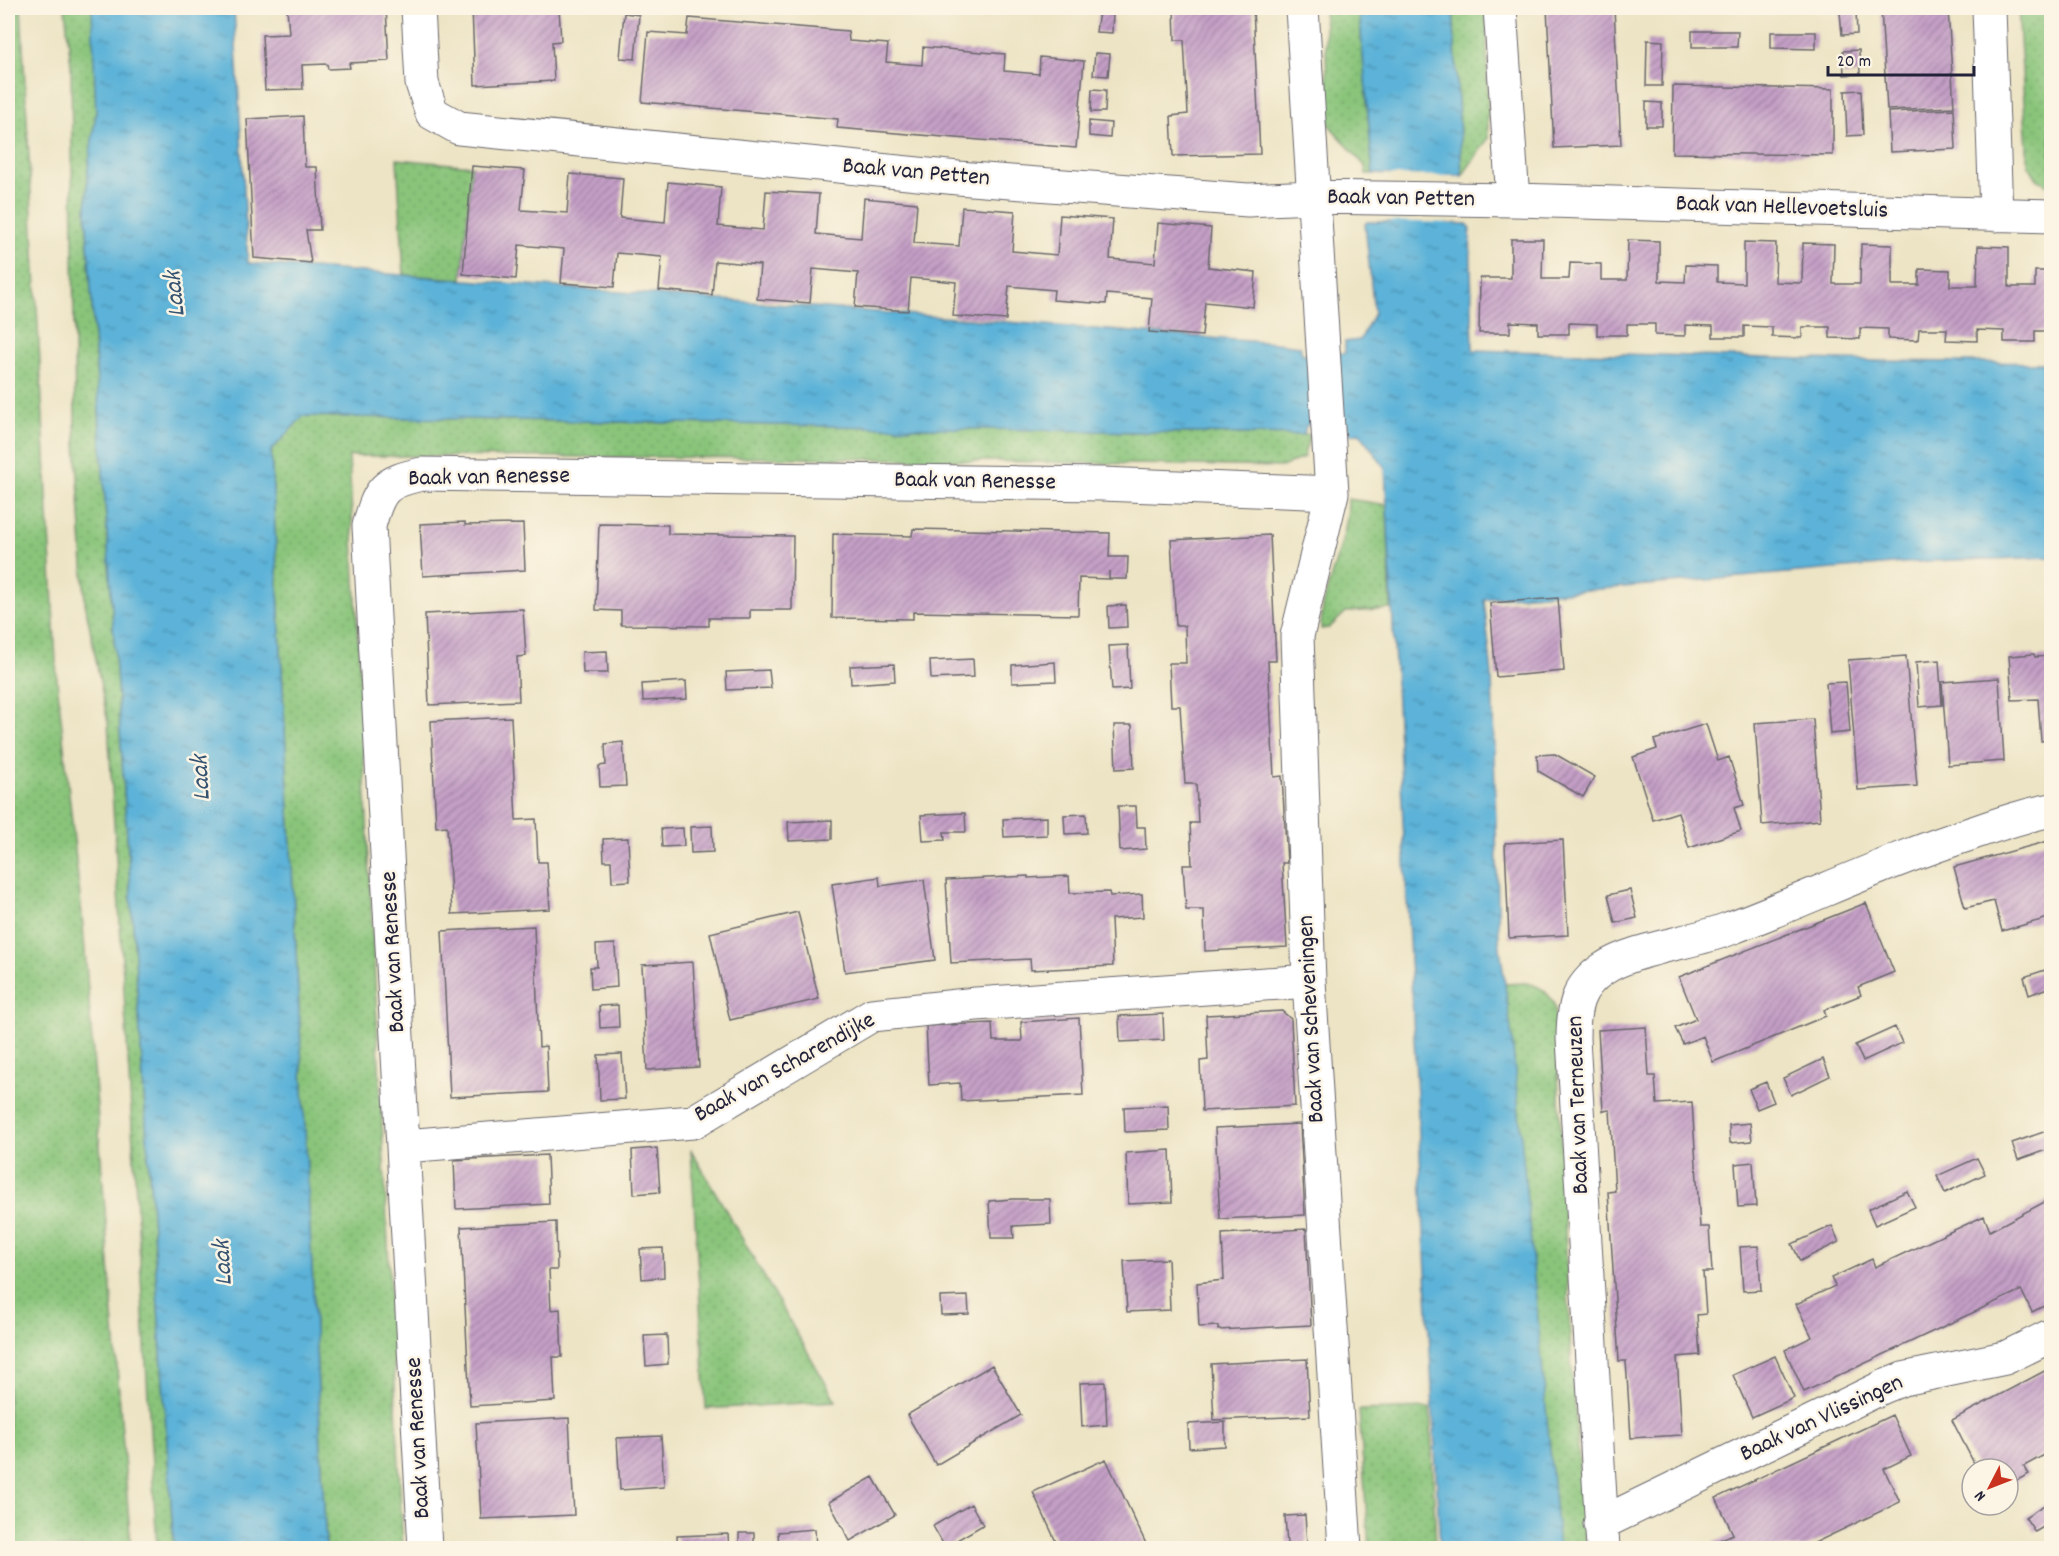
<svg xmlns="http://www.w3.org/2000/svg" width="2059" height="1556" viewBox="0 0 2059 1556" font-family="Dekko,sans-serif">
  <defs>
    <pattern id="grass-dots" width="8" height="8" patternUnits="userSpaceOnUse" patternTransform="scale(1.5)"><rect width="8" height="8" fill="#89c47a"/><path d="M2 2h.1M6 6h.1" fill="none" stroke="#76a86a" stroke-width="1.8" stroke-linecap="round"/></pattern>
    <pattern id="water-ripples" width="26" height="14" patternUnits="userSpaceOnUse" patternTransform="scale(1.5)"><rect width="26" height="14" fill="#5bb2d8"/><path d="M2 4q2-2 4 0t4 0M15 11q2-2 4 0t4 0" fill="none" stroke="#4b90b0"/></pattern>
    <pattern id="building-hatch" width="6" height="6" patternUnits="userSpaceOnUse" patternTransform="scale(1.5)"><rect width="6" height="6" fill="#c49fc6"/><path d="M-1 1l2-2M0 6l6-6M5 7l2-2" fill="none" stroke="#9f81a2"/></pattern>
  </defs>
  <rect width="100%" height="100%" fill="#fcf5e5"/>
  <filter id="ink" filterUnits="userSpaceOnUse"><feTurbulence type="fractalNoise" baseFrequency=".0167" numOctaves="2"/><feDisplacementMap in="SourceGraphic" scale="12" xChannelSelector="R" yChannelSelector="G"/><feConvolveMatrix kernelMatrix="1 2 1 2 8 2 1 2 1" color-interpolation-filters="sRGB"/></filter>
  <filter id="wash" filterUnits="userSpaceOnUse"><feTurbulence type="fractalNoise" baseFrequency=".008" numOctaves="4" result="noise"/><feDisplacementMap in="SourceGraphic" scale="24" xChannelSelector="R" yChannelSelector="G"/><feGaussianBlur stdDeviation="1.35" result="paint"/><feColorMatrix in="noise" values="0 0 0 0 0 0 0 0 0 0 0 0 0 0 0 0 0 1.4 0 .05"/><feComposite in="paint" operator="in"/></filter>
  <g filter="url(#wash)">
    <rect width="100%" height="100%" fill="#ede4c5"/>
    <!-- grass -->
    <path fill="url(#grass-dots)" stroke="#56735a" stroke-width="1.5" d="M8,8H21L57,680L83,925L131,1548H8Z
      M65,8H92C96,42 98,79 96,113C94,147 88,180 86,214L174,1548H157L108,723L85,603L75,425L71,66Z
      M1324,8H1359L1373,174H1366L1365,166L1329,125Z
      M1453,8H1487L1488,139L1462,176Z
      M2018,8H2051V187L2037,179L2028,164Z
      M397,159L472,166L462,279L404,275Z
      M303,416L1310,435L1303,458L1282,467L830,458L349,456L403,1548H326L271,451Z
      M1348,499L1387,505L1391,609L1346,612L1329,628L1321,629C1321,585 1349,544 1348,499Z
      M1527,983C1541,986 1550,993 1555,1007L1571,1357L1586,1548H1558L1504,984Z
      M691,1150L836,1401L706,1409Z
      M1430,1408L1436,1548H1369L1359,1410Z"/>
    <!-- water -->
    <path fill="url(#water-ripples)" stroke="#3e6a8a" stroke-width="1.5" d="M92,8H234L248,263L1275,343L1300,346L1302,354L1345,353V342L1360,340L1374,313L1365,224L1367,222H1389L1390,175L1373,174L1359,8H1453L1462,176H1448L1447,223L1467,224L1470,227L1473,350L1880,361L2051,363V557L1928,561L1484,599L1492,675L1499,940L1512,1037L1559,1548H1440L1385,468L1360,433L1350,434L1346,423L1306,425L1304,435L303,416L271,451L326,1548H174L86,214L88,168L96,113Z"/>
    <!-- pier -->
    <path fill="#ede4c5" d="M1383,175L1454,176L1451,179L1450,220H1454V223L1382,221L1383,219H1386L1387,178H1383Z"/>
    <g id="blocks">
      <!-- building -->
      <path fill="url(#building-hatch)" d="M287,8H386L389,61L349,63L350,68L328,69L327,64L302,65L303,89L265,90L262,35L289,34Z
        M472,8H559L561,41L552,42L554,81L475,85Z
        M1174,8H1253L1260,154L1173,156L1171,116L1188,114L1184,40H1175Z
        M1547,8H1614L1621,145L1554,148Z
        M1881,8H1948L1954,107L1887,110Z
        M1099,11L1113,12L1112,33L1096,32Z
        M1856,11L1857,34L1842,35L1840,12Z
        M624,13L639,15L635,59L620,58Z
        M689,18L848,31L849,41L888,44L886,62L922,65L923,47L1005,54L1004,71L1039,74L1040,57L1084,61L1076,148L837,128L838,119L642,102L648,32L687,35Z
        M1692,31H1738L1737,47H1692Z
        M1771,32H1816V49L1771,48Z
        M1647,40L1663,41L1662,86H1646Z
        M1859,50L1860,74L1844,75L1843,51Z
        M1095,53L1110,54L1108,76L1093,75Z
        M1673,86L1833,89V155L1672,153Z
        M1092,89L1106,90L1105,112H1091Z
        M1861,90L1863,135L1847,136L1845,91Z
        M1646,102L1662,103V126H1646Z
        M1954,109L1956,149L1890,152L1888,112Z
        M303,116L305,167H317L320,230H306L311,263L254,258L247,119Z
        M1089,121L1111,123L1110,138L1089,136Z
        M472,166L525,170L521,210L567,213L570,174L623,178L620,218L665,222L668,182L721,187L718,226L763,230L766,191L819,194L816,234L861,238L864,198L917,203L914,243L959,246L962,207L1015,211L1012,251L1057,255L1060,215L1113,219L1110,259L1155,263L1158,223L1211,228L1208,267L1256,272L1253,307L1205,302L1202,336L1149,332L1152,298L1107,294L1106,304L1053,300L1054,290L1009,286L1006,320L953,316L956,282L911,278L908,311L855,307L858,273L813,269L810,303L757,299L760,265L715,261L712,295L659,290L662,257L617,253L614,287L561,283L564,249L519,245L516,279L463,274Z
        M1511,239H1543L1542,279H1569L1570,263L1601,264V280H1627L1628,240L1659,241V281L1685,282L1686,265L1717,266V282L1744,283V242L1776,243L1775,282L1802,283L1803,243L1834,244L1833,284H1860L1861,244L1892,245V285H1919V269L1950,270V286H1977L1978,246L2009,247V287H2035V271H2052V331H2035V342H2004V331L1977,330V341L1946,340L1947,329H1919L1918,340L1888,339V329L1860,328V339L1830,338V327H1802V338L1772,337V327L1744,326V337H1713V326L1685,325V336L1655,335V324H1627V335H1597V324L1569,323V334H1538V323L1510,322V333H1479L1480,278H1511Z
        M465,522V525L523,524L525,570L423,576L420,524Z
        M599,524L668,525V534L793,536L792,610H750V618H709V626L621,625V611L596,610Z
        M913,529L1110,533L1109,557H1128L1127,579H1109V571V579L1079,578L1078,615L913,612V619L832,618L833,534L912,536Z
        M1270,535L1276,661H1268L1274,777L1282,776L1287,863H1282L1287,947L1205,951L1204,910H1186L1183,865H1192L1190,823H1198L1196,784H1185L1180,706H1171L1169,663H1186L1185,626H1176L1171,540Z
        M1558,598L1564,671L1496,677L1490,603Z
        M1126,605L1127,627L1109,628L1108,606Z
        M523,609L526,656L517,657L519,701L429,705L425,614Z
        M1128,645L1130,689L1112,690L1109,646Z
        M607,651L608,673H583L582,652Z
        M2034,654L2035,657L2052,656V740L2041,741L2038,699L2012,700L2009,656Z
        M1906,656L1917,786L1858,790L1848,660Z
        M973,659L974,677L931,679L930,661Z
        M1939,660L1942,705L1919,707L1916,662Z
        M1055,662L1056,681L1012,683V665Z
        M894,664L895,681L851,684L850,666Z
        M769,670L771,688L727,690L726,672Z
        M1999,678L2004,761L1948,765L1942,682Z
        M686,681L687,699L643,701L642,684Z
        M1846,682L1850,732L1830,734L1826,683Z
        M511,717L516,820L536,819L538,862H547L550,909L452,914L447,826L436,827L431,721Z
        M1813,719L1820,820L1762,825L1755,723Z
        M1706,724L1718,761L1729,757L1744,805L1734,808L1741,831L1689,848L1678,812L1653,820L1633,757L1657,749L1654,740Z
        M1114,725H1132L1134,768L1116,769Z
        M623,742L626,786L600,787L599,766L606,765L605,744Z
        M1555,754L1595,777L1583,797L1538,771L1537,755Z
        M1118,806H1136L1137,827H1145L1146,849L1120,851Z
        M965,813L966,832H944L945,840L923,841L921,815Z
        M1086,814L1087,833L1065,834L1064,815Z
        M1047,817V835L1004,837L1003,819Z
        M832,820V839L789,841L788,822Z
        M712,826L713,852L691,853L690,827Z
        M683,828L684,846L662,847L661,829Z
        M628,838L630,881L612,882L611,861H604L603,839Z
        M1563,840L1568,935L1509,938L1505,843Z
        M2052,840V917L2002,931L1994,901L1965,908L1954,867Z
        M1028,876V878L1069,876L1070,893L1109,892L1110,896L1142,894L1143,917L1111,919L1113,966L1031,970L1030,959L951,963L946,880Z
        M879,877L880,886L924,880L935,960L845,972L832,884Z
        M1630,890L1637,918L1615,923L1608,895Z
        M1866,903L1894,972L1858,987L1861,995L1824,1010L1826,1016L1713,1062L1703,1036L1683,1044L1675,1028L1696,1019L1679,977Z
        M798,912L819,999L730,1020L710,933Z
        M534,926L539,1047L546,1046L548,1092L450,1097L442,931Z
        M615,944L617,987L591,989L590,967H597L596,945Z
        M693,962L699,1067L647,1070L642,965Z
        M2045,970L2050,987L2029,995L2024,977Z
        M618,1005L619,1027L600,1028L599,1006Z
        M1282,1011L1291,1019L1295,1106L1202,1111L1200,1061L1208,1060L1206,1015Z
        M1163,1014L1164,1040L1120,1042L1119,1016Z
        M1079,1018L1083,1095L961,1101L960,1083L929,1085L926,1026L992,1023L993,1041H1022L1021,1022Z
        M1646,1027L1649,1076H1655L1657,1104L1692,1102L1700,1227H1709L1712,1272H1703L1706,1314L1697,1315L1700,1355L1677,1357L1682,1435L1631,1438L1626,1361H1619L1608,1192L1615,1191L1610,1110L1603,1111L1598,1030Z
        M1895,1027L1902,1043L1863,1061L1855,1045Z
        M622,1054L625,1099L600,1100L598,1055Z
        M1823,1059L1830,1076L1791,1095L1783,1078Z
        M1766,1082L1774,1102L1757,1109L1749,1089Z
        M1168,1105L1169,1130L1125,1132L1124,1107Z
        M1750,1123L1752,1141L1730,1143L1729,1125Z
        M1300,1124L1305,1215L1220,1219L1215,1128Z
        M2052,1129V1148L2018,1160L2012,1143Z
        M657,1148L660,1192L634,1194L632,1150Z
        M1170,1150L1172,1202L1128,1204L1126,1153Z
        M547,1155L549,1204L456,1209L454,1160Z
        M1977,1158L1985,1174L1945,1193L1937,1176Z
        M1753,1162L1756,1206L1738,1207L1735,1164Z
        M1907,1191L1915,1207L1875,1225L1868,1209Z
        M2052,1198V1302L2032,1312L2021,1290L1804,1392L1785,1350L1812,1337L1796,1304L1835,1286L1831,1278L1872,1259L1875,1267L1984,1216L1990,1231Z
        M1012,1199H1050L1051,1224L1013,1226L1014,1238H991L989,1201Z
        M556,1222L557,1270H549L551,1310L560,1309L562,1357H553L555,1401L470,1406L461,1227Z
        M1832,1226L1839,1242L1800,1261L1792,1244Z
        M1306,1229L1311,1325L1218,1330V1326L1199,1327L1197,1283L1224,1280L1222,1234Z
        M1758,1246L1761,1290L1743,1291L1740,1247Z
        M663,1248L664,1277L642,1279L640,1249Z
        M1168,1259L1170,1310L1127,1312L1124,1261Z
        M968,1296L969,1314L941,1315L940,1297Z
        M667,1335L668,1364L646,1366L644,1336Z
        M1775,1356L1794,1398L1752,1417L1733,1375Z
        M1307,1359L1310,1416L1214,1420L1211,1364Z
        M992,1365L1021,1415L936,1465L907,1415Z
        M2052,1367V1451L2024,1466L2029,1474L2008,1485V1469H1977L1952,1420Z
        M1105,1382L1107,1425L1082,1427L1080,1383Z
        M1892,1415L1911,1456L1884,1469L1900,1502L1804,1548H1715L1713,1543L1733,1534L1716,1498Z
        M569,1418L574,1515L481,1519L476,1423Z
        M1225,1422V1446L1189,1448L1188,1424Z
        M661,1436L664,1487L620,1490L617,1438Z
        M1106,1459L1148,1548H1059L1033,1492Z
        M873,1477L895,1515L850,1541L829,1502Z
        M2052,1500V1522L2035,1532L2025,1517Z
        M971,1504L983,1525L945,1547L933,1526Z
        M1305,1515L1307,1544L1287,1545L1285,1516Z
        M815,1529L816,1548H779L778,1532Z
        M739,1533H754V1548H739Z
        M728,1534L729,1548H678L677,1536Z"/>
    </g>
  </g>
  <g filter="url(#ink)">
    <use href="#blocks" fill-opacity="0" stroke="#69666b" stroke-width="1.5"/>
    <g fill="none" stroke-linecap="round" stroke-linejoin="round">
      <defs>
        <path id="minor" d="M418,8L422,83L432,113L459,128L958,178L1248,200L1312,197L1513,200L2052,216
          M1302,8L1332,493L1297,636L1309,981L1345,1548
          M1500,8L1513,200
          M1989,8L1996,215
          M405,1146L693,1122L872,1015L976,1004L1309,981
          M1600,1524L1883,1387L1903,1379L2005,1358L2052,1335
          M425,1548L369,526C379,489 384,482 422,474L1102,484L1332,493
          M1603,1548L1573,1039C1573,1009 1576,987 1603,969C1634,948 1692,943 1728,929C1810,898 1889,860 1973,833C1999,824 2025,815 2052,810"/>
      </defs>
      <!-- minor casing -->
      <use href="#minor" stroke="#69666b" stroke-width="35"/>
      <!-- minor -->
      <use href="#minor" stroke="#fff" stroke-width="33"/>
    </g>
  </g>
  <g text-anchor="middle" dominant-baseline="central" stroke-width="5" stroke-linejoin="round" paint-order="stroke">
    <!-- street labels -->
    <g font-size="24" fill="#22223b" stroke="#fcf5e5">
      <text transform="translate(916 173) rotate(5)">Baak van Petten</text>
      <text transform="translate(1401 199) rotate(1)">Baak van Petten</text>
      <text transform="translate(1782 208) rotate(2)">Baak van Hellevoetsluis</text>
      <text transform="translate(489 478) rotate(-1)">Baak van Renesse</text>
      <text transform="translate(975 482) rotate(1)">Baak van Renesse</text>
      <text transform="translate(394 952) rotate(-93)">Baak van Renesse</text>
      <text transform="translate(1312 1019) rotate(-93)">Baak van Scheveningen</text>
      <text transform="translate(785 1068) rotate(-29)">Baak van Scharendijke</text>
      <text transform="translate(1579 1105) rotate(-92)">Baak van Terneuzen</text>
      <text transform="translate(1822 1419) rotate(-25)">Baak van Vlissingen</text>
      <text transform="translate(419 1438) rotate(-93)">Baak van Renesse</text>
    </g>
    <!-- water labels -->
    <g font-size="26" font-style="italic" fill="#365472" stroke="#fcf5e5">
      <text transform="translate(176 294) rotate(-96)">Laak</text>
      <text transform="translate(202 778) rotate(-93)">Laak</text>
      <text transform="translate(224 1263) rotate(-93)">Laak</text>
    </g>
  </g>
  <!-- margin -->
  <rect width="2059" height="1556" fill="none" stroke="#fcf5e5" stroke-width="30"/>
  <!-- north arrow -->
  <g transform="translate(1990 1487) rotate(228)"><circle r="28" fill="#fcf5e5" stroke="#a5a1a1" stroke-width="1.5"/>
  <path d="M0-4.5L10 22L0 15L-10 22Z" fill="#c8321e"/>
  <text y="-9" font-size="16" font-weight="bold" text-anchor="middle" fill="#22223b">N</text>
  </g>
  <!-- scale -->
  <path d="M1828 66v9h146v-9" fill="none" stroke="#22223b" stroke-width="3"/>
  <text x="1837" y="66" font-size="18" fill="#22223b" stroke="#fcf5e5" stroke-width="4.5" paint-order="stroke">20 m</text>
</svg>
